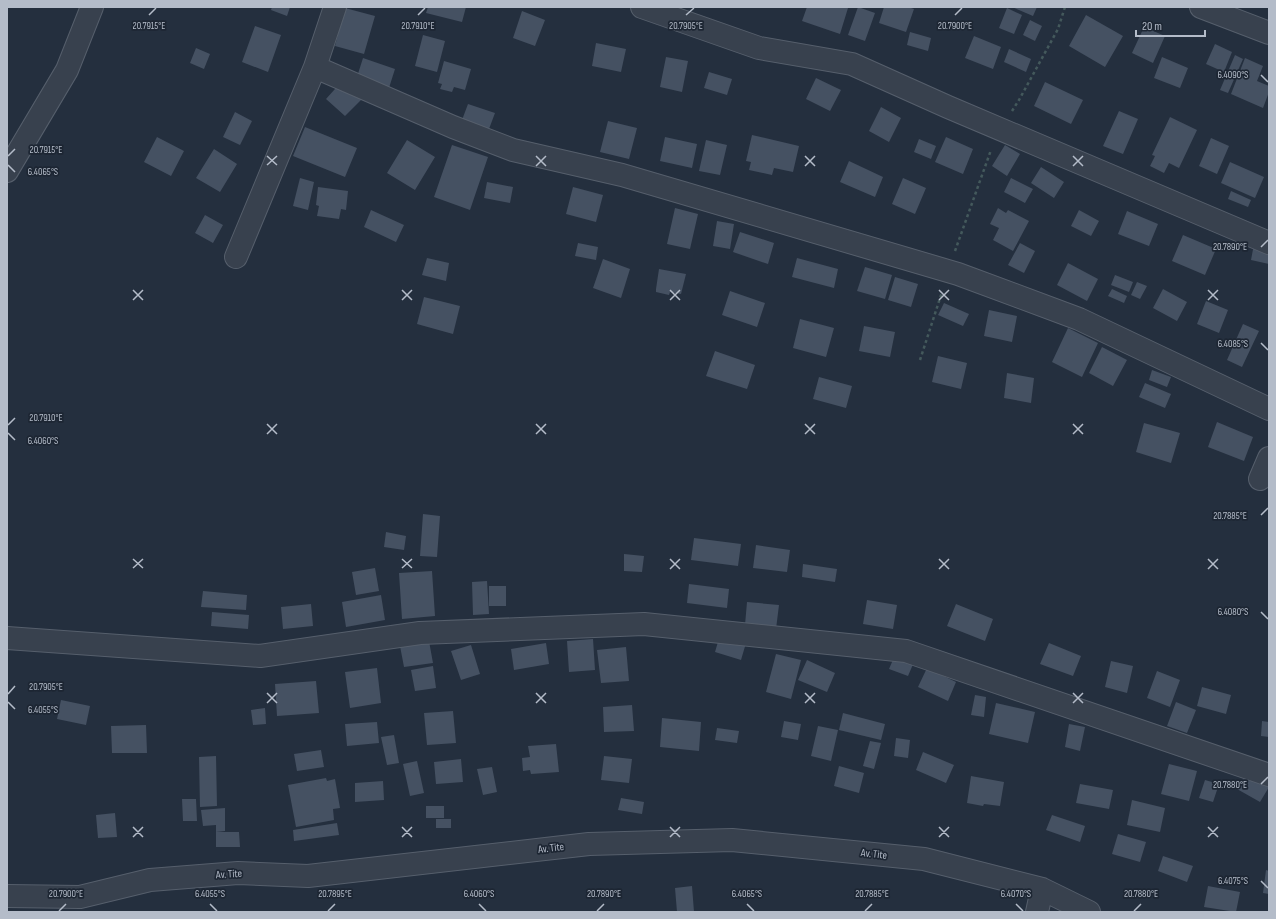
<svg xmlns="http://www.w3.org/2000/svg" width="1276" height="919" viewBox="0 0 1276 919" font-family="'Sofia Sans Condensed',sans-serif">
  <rect width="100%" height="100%" fill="#242f3e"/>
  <!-- building -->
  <path fill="#455162" d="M272,7H290L287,16L271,10Z
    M428,7H466L462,22L426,13Z
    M807,7L848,8L840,34L802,21Z
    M858,7L875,13L865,41L848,35Z
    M884,7H908L914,9L906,32L879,23Z
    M1012,7H1037L1033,16Z
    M345,8L375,16L364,54L335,46Z
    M1007,8L1022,15L1014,34L999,28Z
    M522,11L545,20L535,46L513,38Z
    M1086,15L1123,36L1105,67L1069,46Z
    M1030,20L1042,26L1035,41L1023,35Z
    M255,26L281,35L268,72L242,62Z
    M1144,27L1165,36L1153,63L1132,53Z
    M910,32L931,38L928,51L907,45Z
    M423,35L445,41L437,72L415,66Z
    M974,36L1001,47L993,69L965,58Z
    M596,43L626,49L621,72L592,66Z
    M1215,44L1232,52L1224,72L1206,64Z
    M196,48L210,54L204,69L190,63Z
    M1009,49L1031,59L1026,72L1004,62Z
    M1235,55L1243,59L1228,93L1220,90Z
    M666,57L688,61L682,92L660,87Z
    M1162,57L1188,68L1180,88L1154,78Z
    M363,58L395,69L388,91L356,80Z
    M1245,58L1263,66L1257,81L1269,86V92L1263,108L1231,94Z
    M444,61L471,69L465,90L454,87L452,92L440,89L442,84L438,83Z
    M709,72L732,79L727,95L704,88Z
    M816,78L841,90L830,111L806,99Z
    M343,80L363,98L345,116L326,99Z
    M1045,82L1083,100L1071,124L1034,106Z
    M468,104L495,113L489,129L462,120Z
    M881,107L901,118L889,142L869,131Z
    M1119,111L1138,119L1123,154L1103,146Z
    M235,112L252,121L240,145L223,137Z
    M1170,117L1197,130L1179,168L1169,163L1164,173L1150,166L1155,156L1152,155Z
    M608,121L637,128L629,159L600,152Z
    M305,127L357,148L345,177L293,156Z
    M752,135L799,146L793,172L774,168L772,175L749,170L751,162L746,161Z
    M157,137L184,151L171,176L144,162Z
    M665,137L697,144L692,168L660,161Z
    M946,137L973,149L963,174L935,162Z
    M1211,138L1229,146L1217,174L1199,166Z
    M919,139L936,146L931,159L914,152Z
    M407,140L435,157L415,190L387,173Z
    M706,140L727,145L720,175L699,171Z
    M452,145L488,157L470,210L434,197Z
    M1005,145L1020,154L1007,176L992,166Z
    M214,149L237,164L220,192L196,178Z
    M849,161L883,177L875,197L840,182Z
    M1230,162L1264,177L1255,198L1221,183Z
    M1041,167L1064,182L1054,198L1031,183Z
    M300,178L314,182L308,210L293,206Z
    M903,178L926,188L915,214L892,204Z
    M1011,178L1033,189L1025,203L1004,192Z
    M487,182L513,187L510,203L484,198Z
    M318,187L348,191L346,210L341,209L339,219L317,216L319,206L316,205Z
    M573,187L603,195L596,222L566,214Z
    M1231,191L1251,200L1248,207L1228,199Z
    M675,208L698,214L690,249L667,244Z
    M998,208L1006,213L1008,210L1029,221L1013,251L993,240L999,228L990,224Z
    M371,210L404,225L396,242L364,227Z
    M1079,210L1099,221L1091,236L1071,226Z
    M1127,211L1158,224L1149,246L1118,234Z
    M205,215L223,225L213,243L195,233Z
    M717,221L734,224L730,249L713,246Z
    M740,232L774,243L768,264L733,252Z
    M1183,235L1216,249L1205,275L1172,261Z
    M578,243L598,247L596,260L575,256Z
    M1020,243L1035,251L1024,273L1008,265Z
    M1254,244L1269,248V264L1251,260Z
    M427,258L449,263L446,281L422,275Z
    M797,258L838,269L834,288L792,277Z
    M603,259L630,269L621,298L593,288Z
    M1068,263L1098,279L1087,301L1057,285Z
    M865,267L892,275L885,299L857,291Z
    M659,269L686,274L681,294L670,292L669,295L656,292V289Z
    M1115,275L1133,282L1129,292L1111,285Z
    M895,277L918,284L911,307L888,300Z
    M1137,282L1147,286L1140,299L1131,295Z
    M1112,289L1127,296L1124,303L1108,296Z
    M1163,289L1187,302L1177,321L1153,308Z
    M730,291L765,303L757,327L722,315Z
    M424,297L460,306L453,334L417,324Z
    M1206,301L1228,310L1219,333L1197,324Z
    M944,303L969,314L963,326L938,315Z
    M989,310L1017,316L1012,342L984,336Z
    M800,319L834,328L826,357L793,348Z
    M1243,324L1259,331L1242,367L1227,360Z
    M864,326L895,332L890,357L859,351Z
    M1068,328L1098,343L1082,377L1052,362Z
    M1102,347L1127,360L1113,386L1089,373Z
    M715,351L755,365L747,389L706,376Z
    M938,356L967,363L961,389L932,382Z
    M1152,370L1171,377L1167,387L1149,380Z
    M1007,373L1034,378L1031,403L1004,398Z
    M819,377L852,386L846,408L813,399Z
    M1145,383L1171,394L1165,408L1139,397Z
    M1217,422L1253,437L1244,461L1208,447Z
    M1144,423L1180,433L1171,463L1136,452Z
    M423,514L440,516L437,557L420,556Z
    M386,532L406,536L404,550L384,547Z
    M694,538L741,544L738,566L691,560Z
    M756,545L790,550L787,572L753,568Z
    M624,554L644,556L642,572L624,571Z
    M803,564L837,569L835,582L802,577Z
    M375,568L379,591L356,595L352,572Z
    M432,571L435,616L402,619L399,573Z
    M487,581L489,614L473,615L472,582Z
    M689,584L729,589L727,608L687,603Z
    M489,586H506V606H489Z
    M203,591L247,595L246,610L201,607Z
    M381,595L385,620L346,627L342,602Z
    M867,600L897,605L893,629L863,624Z
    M747,602L779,605L776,629L745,625Z
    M311,604L313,626L283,629L281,607Z
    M956,604L993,619L985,641L947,626Z
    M212,612L249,615L248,629L211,626Z
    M720,635L746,643L741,660L715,652Z
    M593,639L595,670L569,672L567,641Z
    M429,641L433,663L404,667L400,646Z
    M546,643L549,664L514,670L511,649Z
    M1049,643L1081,656L1073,676L1040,664Z
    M471,645L480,674L461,680L451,651Z
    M626,647L629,681L601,683L597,650Z
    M776,654L801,660L791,699L766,692Z
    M895,655L914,662L908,676L889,669Z
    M807,660L835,673L827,692L798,680Z
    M1111,661L1133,666L1127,693L1105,687Z
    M433,666L436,688L415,691L411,670Z
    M377,668L381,703L350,708L345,672Z
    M927,668L956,682L948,701L918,687Z
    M1157,671L1180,680L1170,707L1147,698Z
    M316,681L319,713L277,716L275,684Z
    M1202,687L1231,695L1226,714L1197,706Z
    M975,695L986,697L984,717L971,715Z
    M61,700L90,706L86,725L57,719Z
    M1176,702L1196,710L1187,733L1167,726Z
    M996,703L1035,712L1028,743L989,734Z
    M632,705L634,731L604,732L603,707Z
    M265,708L266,724L253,725L251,710Z
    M453,711L456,743L427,745L424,713Z
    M843,713L885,724L881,740L839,730Z
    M662,718L701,722L699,751L660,747Z
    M784,721L801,724L798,740L781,737Z
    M1262,721L1269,722V737L1261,736Z
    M377,722L379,743L347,746L345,724Z
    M1069,724L1085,727L1080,751L1065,747Z
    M146,725L147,753H112L111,726Z
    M818,726L838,730L831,761L811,756Z
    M717,728L739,731L737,743L715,740Z
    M394,735L399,763L387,765L381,737Z
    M896,738L910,740L908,758L894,756Z
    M870,741L881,743L874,769L863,766Z
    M556,744L559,772L531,774L530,770L523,771L522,758L530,757L528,746Z
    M321,750L324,767L297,771L294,754Z
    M923,752L954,765L946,783L916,770Z
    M216,756L217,806L200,807L199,757Z
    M604,756L632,759L629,783L601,780Z
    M461,759L463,782L436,784L434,762Z
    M417,761L424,793L410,796L403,764Z
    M1169,764L1197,771L1189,801L1161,794Z
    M839,766L864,773L859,793L834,786Z
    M492,767L497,792L483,795L477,769Z
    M1246,774L1269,787L1260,802L1237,789Z
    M971,776L1004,782L1000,806L984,804L983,806L967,803Z
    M326,778L327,781L335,779L340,808L333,809L334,820L296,827L288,785Z
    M1205,780L1219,784L1213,802L1199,798Z
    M383,781L384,800L355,802V783Z
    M1080,784L1113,790L1109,809L1076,803Z
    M621,798L644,802L642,814L618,810Z
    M182,799H196L197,821H183Z
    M1132,800L1165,808L1160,832L1127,825Z
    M426,806H444V818H426Z
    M225,808V831L216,832V825L203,826L201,810Z
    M115,813L117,837L98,838L96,815Z
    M1052,815L1085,826L1080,842L1046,830Z
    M436,819H451V828H436Z
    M337,823L339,835L294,841L293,830Z
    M216,832H239L240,847H216Z
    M1118,834L1146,842L1140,862L1112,854Z
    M1163,856L1193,866L1187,882L1158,871Z
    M1266,870L1269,871V894L1263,893Z
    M692,886L694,912H677L675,888Z
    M1208,886L1240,892L1236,912L1204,907Z"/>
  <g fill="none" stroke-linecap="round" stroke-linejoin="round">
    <defs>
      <path id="street" d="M642,7L759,48L852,64L948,107L1269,243
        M1201,7L1269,33
        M315,67L453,127L513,150L622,175L958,274L1079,319L1269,409
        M7,171L67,70L92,7
        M236,257L315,67L335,7
        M1260,479L1269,458
        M7,638L260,656L420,633L644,624L906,651L1269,775
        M7,896L80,897L150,880L238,873L308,876L589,844L732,840L924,859L1042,889L1089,912
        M1037,912L1042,889"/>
    </defs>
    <!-- street casing -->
    <use href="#street" stroke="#565f6c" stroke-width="24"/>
    <!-- path -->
    <path stroke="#44595c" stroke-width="2.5" stroke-dasharray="3 3" stroke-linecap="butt" d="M1012,111L1019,100L1058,29L1065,7
      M955,251L991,150
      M920,360L942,292"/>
    <!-- street -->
    <use href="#street" stroke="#38414e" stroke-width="22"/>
  </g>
  <!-- ticks -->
  <path fill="none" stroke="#b4bcc9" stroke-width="1.5" d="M149,15L156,8M418,15L425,8M686,15L694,8M955,15L962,8M1261,75L1268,82M8,156L15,149M267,156L277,165M536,156L546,166M805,156L815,166M1073,156L1083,166M8,165L15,172M267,165L277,156M536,166L546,156M805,166L815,156M1073,166L1083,156M1261,247L1268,240M133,290L143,300M402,290L412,300M670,290L680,300M939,290L949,300M1208,290L1218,300M133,300L143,290M402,300L412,290M670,300L680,290M939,300L949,290M1208,300L1218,290M1261,343L1268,350M267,424L277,434M536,424L546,434M805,424L815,434M1073,424L1083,434M8,425L15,418M8,433L15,440M267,434L277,424M536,434L546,424M805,434L815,424M1073,434L1083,424M1261,515L1268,508M133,559L143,568M402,559L412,568M670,559L680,569M939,559L949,569M1208,559L1218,569M133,568L143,559M402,568L412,559M670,569L680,559M939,569L949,559M1208,569L1218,559M1261,612L1268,619M267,693L277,703M536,693L546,703M805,693L815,703M1073,693L1083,703M8,694L15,686M8,702L15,709M267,703L277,693M536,703L546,693M805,703L815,693M1073,703L1083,693M1261,784L1268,777M133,827L143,837M402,827L412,837M670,827L680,837M939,827L949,837M1208,827L1218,837M133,837L143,827M402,837L412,827M670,837L680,827M939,837L949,827M1208,837L1218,827M1261,881L1268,888M210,904L217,911M479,904L486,911M747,904L754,911M1016,904L1023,911M59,911L66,904M328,911L335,904M597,911L604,904M865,911L872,904M1134,911L1141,904"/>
  <g text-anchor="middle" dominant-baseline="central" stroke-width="3.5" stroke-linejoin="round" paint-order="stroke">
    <!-- street labels -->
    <g font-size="11" fill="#b4bcc9" stroke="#1d2633">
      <text transform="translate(551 848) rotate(-7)">Av. Tite</text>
      <text transform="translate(874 854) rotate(6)">Av. Tite</text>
      <text transform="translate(229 874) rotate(-3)">Av. Tite</text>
    </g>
  </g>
  <g font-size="10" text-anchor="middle" fill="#b4bcc9" stroke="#1d2633" stroke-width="3.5" stroke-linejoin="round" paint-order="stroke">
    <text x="149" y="29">20.7915°E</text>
    <text x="418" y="29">20.7910°E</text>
    <text x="686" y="29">20.7905°E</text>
    <text x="955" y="29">20.7900°E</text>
    <text x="1233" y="78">6.4090°S</text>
    <text x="46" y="153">20.7915°E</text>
    <text x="43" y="175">6.4065°S</text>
    <text x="1230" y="250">20.7890°E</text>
    <text x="1233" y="347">6.4085°S</text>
    <text x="46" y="421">20.7910°E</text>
    <text x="43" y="444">6.4060°S</text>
    <text x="1230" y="519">20.7885°E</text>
    <text x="1233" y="615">6.4080°S</text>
    <text x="46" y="690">20.7905°E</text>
    <text x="43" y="713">6.4055°S</text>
    <text x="1230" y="788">20.7880°E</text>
    <text x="1233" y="884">6.4075°S</text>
    <text x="66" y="897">20.7900°E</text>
    <text x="335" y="897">20.7895°E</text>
    <text x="604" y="897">20.7890°E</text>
    <text x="872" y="897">20.7885°E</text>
    <text x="210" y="897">6.4055°S</text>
    <text x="479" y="897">6.4060°S</text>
    <text x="747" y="897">6.4065°S</text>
    <text x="1016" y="897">6.4070°S</text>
    <text x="1141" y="897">20.7880°E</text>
  </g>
  <!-- border -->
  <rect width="1276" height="919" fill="none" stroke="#b4bcc9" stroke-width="16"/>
  <!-- scale -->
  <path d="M1136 30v6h69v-6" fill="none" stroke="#b4bcc9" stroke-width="2"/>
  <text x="1142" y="30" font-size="12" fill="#b4bcc9" stroke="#1d2633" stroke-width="3" paint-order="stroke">20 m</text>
</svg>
